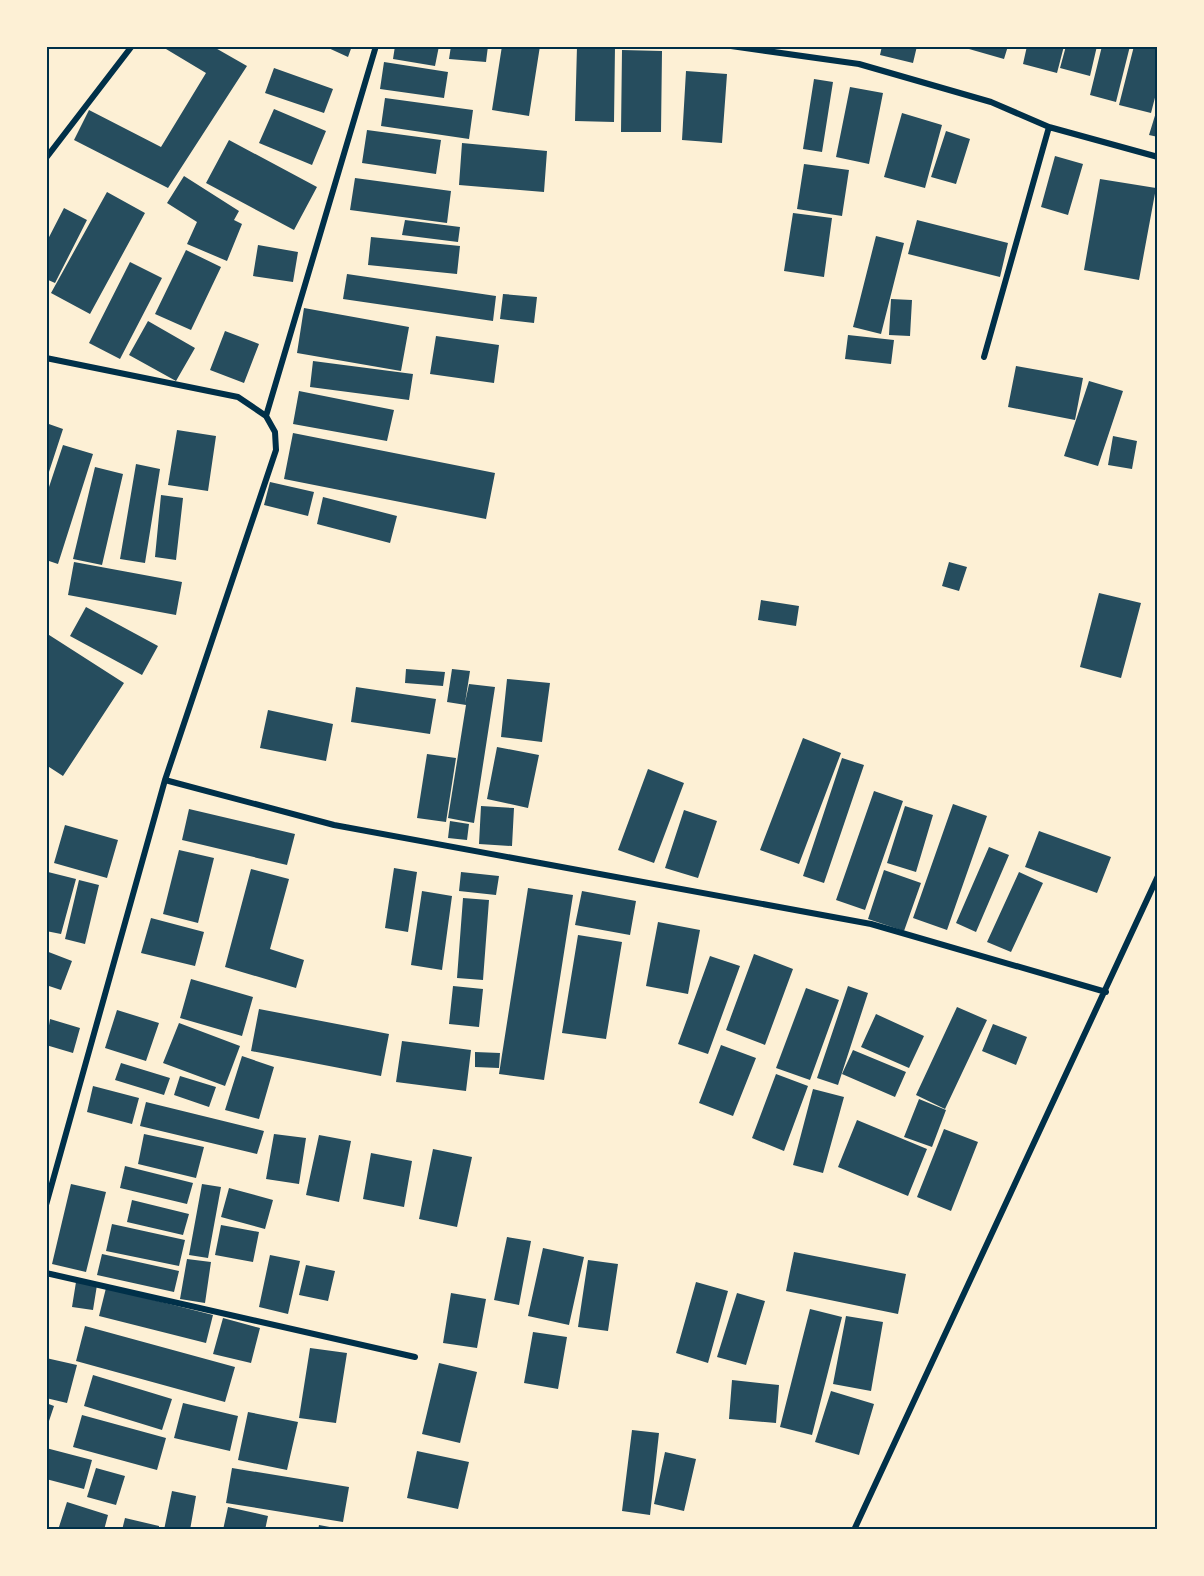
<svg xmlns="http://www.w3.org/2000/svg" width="1204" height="1576" viewBox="0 0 1204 1576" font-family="'Alegreya Sans',sans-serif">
  <rect width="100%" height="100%" fill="#fdf0d5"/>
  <!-- building -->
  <path fill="#264d5e" d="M161,46H212L247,66L168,188L74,140L89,110L161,147L206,73Z
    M324,46H352L348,57Z
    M395,46H439L435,66L393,59Z
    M451,46H488L486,62L449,59Z
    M502,46H540L529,116L492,110Z
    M577,46H615L614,122L575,121Z
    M882,46H917L913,63L880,55Z
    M970,46H1008L1004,59L969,49Z
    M1027,46H1064L1057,73L1023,64Z
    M1066,46H1097L1090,76L1060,68Z
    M1102,46H1130L1116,102L1090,95Z
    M1134,46H1158V86L1151,113L1119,105Z
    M622,50L662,51L661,132H621Z
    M384,62L448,72L444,98L380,89Z
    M274,68L333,89L324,113L265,93Z
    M686,71L727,74L722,143L682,140Z
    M814,79L833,82L822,152L803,149Z
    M850,87L883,93L869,164L836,157Z
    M385,98L473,110L469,139L381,126Z
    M274,109L326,131L312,165L259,143Z
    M1157,109H1158V137L1149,135Z
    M902,113L942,125L925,188L884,177Z
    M367,130L441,140L436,174L362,163Z
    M946,131L970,139L956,184L931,177Z
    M229,140L317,187L294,230L206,183Z
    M462,143L547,151L544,192L459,185Z
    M1055,156L1083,164L1068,215L1041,207Z
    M804,164L849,170L842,216L797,209Z
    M184,176L239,211L234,220L242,224L227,261L187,244L197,222L167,203Z
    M355,178L451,191L447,223L350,210Z
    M1100,179L1156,188L1139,280L1084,270Z
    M107,192L145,213L90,314L51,293Z
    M64,208L87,220L55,283L46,279V243Z
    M793,213L832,218L824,277L784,271Z
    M405,220L460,227L458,242L402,235Z
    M917,220L1008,243L1000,277L908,254Z
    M876,236L904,243L881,334L853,327Z
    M371,237L460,246L457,274L368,265Z
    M258,245L298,252L293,282L253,276Z
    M186,250L221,267L191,330L155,314Z
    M130,262L162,278L120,359L89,343Z
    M347,274L496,296L493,321L343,299Z
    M503,294L537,297L534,323L500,319Z
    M891,299L912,300L910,336L889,335Z
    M304,308L409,327L401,371L297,353Z
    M148,321L195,348L176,381L129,355Z
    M225,331L259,344L244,383L210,370Z
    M848,335L894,340L891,364L845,359Z
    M436,336L499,345L494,383L430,374Z
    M313,361L413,374L409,400L310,387Z
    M1016,366L1083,378L1075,420L1008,407Z
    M1089,381L1123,391L1098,466L1064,456Z
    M299,391L394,410L387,441L293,424Z
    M46,423L63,429L47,478H46Z
    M177,430L216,436L208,491L168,485Z
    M293,433L495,473L486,519L284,479Z
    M1113,436L1137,441L1132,469L1108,465Z
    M63,445L93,454L58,564L46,560V496Z
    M136,464L160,469L145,563L120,559Z
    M95,467L123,474L102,565L73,559Z
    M270,482L314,492L308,516L264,505Z
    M161,495L183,498L176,560L155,557Z
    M323,497L397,516L390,543L317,524Z
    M74,562L182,582L176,615L68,595Z
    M949,562L967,567L959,591L942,586Z
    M1099,593L1141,603L1121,678L1080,667Z
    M761,600L799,606L796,626L758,620Z
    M86,607L158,646L142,675L70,636Z
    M46,633L124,683L63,776L46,765Z
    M406,669L445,672L443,686L405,683Z
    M452,669L470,671L465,703L469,684L495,687L474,823L448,818L466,705L447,702Z
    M507,679L550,683L542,742L501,737Z
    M356,687L436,699L430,734L351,722Z
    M268,710L333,724L326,761L260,748Z
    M803,738L841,753L799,864L760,850Z
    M497,747L539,755L528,808L487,799Z
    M427,754L456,758L446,822L417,818Z
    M842,758L864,765L824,883L803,876Z
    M648,769L684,783L654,863L618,850Z
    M874,791L903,801L865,910L836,900Z
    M953,804L987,816L947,930L913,918Z
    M481,806L514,808L512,846L479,844Z
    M905,806L933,815L916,872L887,863Z
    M189,809L295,834L287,865L182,840Z
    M684,810L717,821L698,878L665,868Z
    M450,821L469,824L467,840L448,838Z
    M65,825L118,840L107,878L54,863Z
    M1039,831L1111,857L1097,893L1025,867Z
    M989,847L1009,855L976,932L956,923Z
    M179,850L214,858L198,923L163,914Z
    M394,868L417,872L408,932L385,928Z
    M251,869L289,879L270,949L304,960L296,988L225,967Z
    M884,870L921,883L904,931L868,919Z
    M48,872L76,879L61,934L46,931Z
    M461,872L499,876L496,895L459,891Z
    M1019,872L1043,883L1011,952L987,942Z
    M79,880L99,885L85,944L65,939Z
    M528,888L573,895L544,1080L499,1074Z
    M422,891L452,896L442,970L411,965Z
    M582,891L636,901L630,935L575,925Z
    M463,898L489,900L483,980L457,978Z
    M151,918L204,932L195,966L141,953Z
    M658,922L700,930L688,994L646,986Z
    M578,935L622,942L606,1039L562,1033Z
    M46,951L72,961L61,990L46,985Z
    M754,954L793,969L765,1045L726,1030Z
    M710,956L740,966L708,1054L678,1044Z
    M191,979L253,997L242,1036L180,1018Z
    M453,986L483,989L479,1027L449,1024Z
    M848,986L868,993L838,1085L817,1078Z
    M806,988L839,1000L810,1080L776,1068Z
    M957,1007L987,1020L945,1109L916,1095Z
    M259,1009L389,1034L381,1076L251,1051Z
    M117,1010L159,1023L146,1061L105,1048Z
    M876,1014L924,1036L909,1068L861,1047Z
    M50,1019L80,1028L73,1053L46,1045Z
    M179,1023L240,1046L225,1086L163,1063Z
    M993,1024L1027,1037L1016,1065L982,1051Z
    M402,1041L471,1050L466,1091L396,1082Z
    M721,1045L756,1058L733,1116L699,1103Z
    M853,1050L906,1072L895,1097L842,1074Z
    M475,1052L500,1053L499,1068L475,1067Z
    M242,1056L274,1067L259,1119L225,1110Z
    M121,1063L170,1078L164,1095L115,1080Z
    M776,1074L808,1086L784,1151L752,1138Z
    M180,1076L216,1087L209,1107L174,1095Z
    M93,1086L139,1098L132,1124L87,1112Z
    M813,1089L844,1097L823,1173L793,1165Z
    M919,1099L946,1110L932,1147L904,1137Z
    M146,1102L264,1131L257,1154L140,1126Z
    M857,1120L927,1149L908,1196L838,1167Z
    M944,1129L978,1142L951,1211L917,1197Z
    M144,1134L204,1147L196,1178L138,1164Z
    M274,1134L306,1138L299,1184L266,1179Z
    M319,1135L351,1141L339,1202L306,1195Z
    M433,1149L472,1157L457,1227L419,1219Z
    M371,1153L412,1161L404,1207L363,1199Z
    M125,1166L193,1183L187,1204L120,1188Z
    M71,1184L106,1192L86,1272L52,1264Z
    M202,1184L221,1187L208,1258L189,1255Z
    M229,1188L273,1200L265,1229L221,1217Z
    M132,1200L189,1214L183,1235L127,1222Z
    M112,1224L185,1240L179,1266L106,1251Z
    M221,1225L259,1232L253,1262L215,1255Z
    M507,1237L531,1241L519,1305L494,1300Z
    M543,1248L584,1257L569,1325L528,1316Z
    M794,1252L906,1274L898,1314L786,1291Z
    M102,1254L179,1271L174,1292L97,1275Z
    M270,1255L300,1261L288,1314L259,1307Z
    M187,1259L211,1262L205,1303L180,1299Z
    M588,1260L618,1264L608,1331L578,1327Z
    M306,1265L335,1271L328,1301L299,1295Z
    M76,1282L97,1285L93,1310L72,1307Z
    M696,1282L728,1291L708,1363L676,1353Z
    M106,1288L213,1315L206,1343L99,1316Z
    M451,1293L486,1299L477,1348L443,1343Z
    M737,1293L765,1301L746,1365L717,1357Z
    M810,1309L842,1317L812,1435L780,1427Z
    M846,1316L883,1322L871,1391L833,1384Z
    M223,1318L260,1328L251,1363L213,1354Z
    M85,1326L235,1367L225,1402L76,1361Z
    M533,1332L567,1337L558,1389L524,1383Z
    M310,1348L347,1353L336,1423L299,1418Z
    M46,1358L77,1365L67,1403L46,1398Z
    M439,1363L477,1372L460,1443L422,1434Z
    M93,1375L172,1399L162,1430L84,1406Z
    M732,1380L779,1385L776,1423L729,1419Z
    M831,1391L874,1404L859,1455L815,1442Z
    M46,1403L54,1406L47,1427H46Z
    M183,1403L238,1416L230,1451L174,1438Z
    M248,1412L298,1422L287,1470L238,1460Z
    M82,1415L166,1438L157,1470L73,1447Z
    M632,1430L659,1433L650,1515L622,1511Z
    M46,1448L92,1460L84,1489L46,1479Z
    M417,1451L469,1462L458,1509L407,1498Z
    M665,1452L696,1459L684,1511L654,1504Z
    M96,1468L125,1476L116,1505L87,1497Z
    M232,1468L349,1487L343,1522L226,1503Z
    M172,1491L196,1496L190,1530H164Z
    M67,1502L108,1515L104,1530H58Z
    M228,1507L268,1516L265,1530H223Z
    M125,1518L159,1526V1530H122Z
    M319,1525L335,1528V1530H318Z"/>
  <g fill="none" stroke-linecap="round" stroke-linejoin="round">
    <!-- minor -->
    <path stroke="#003049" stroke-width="6" d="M731,46L859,64L991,102L1049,127L1158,157
      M46,158L132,46
      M984,357L1049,127
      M46,358L238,397L266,416L275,432L276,450L165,780L46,1205
      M266,416L376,46
      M165,780L334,825L871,924L1106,992
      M46,1273L415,1357
      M854,1530L1158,876"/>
  </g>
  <!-- border -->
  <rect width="1204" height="1576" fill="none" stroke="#fdf0d5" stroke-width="96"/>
  <rect x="48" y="48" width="1108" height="1480" fill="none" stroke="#003049" stroke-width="2"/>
</svg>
